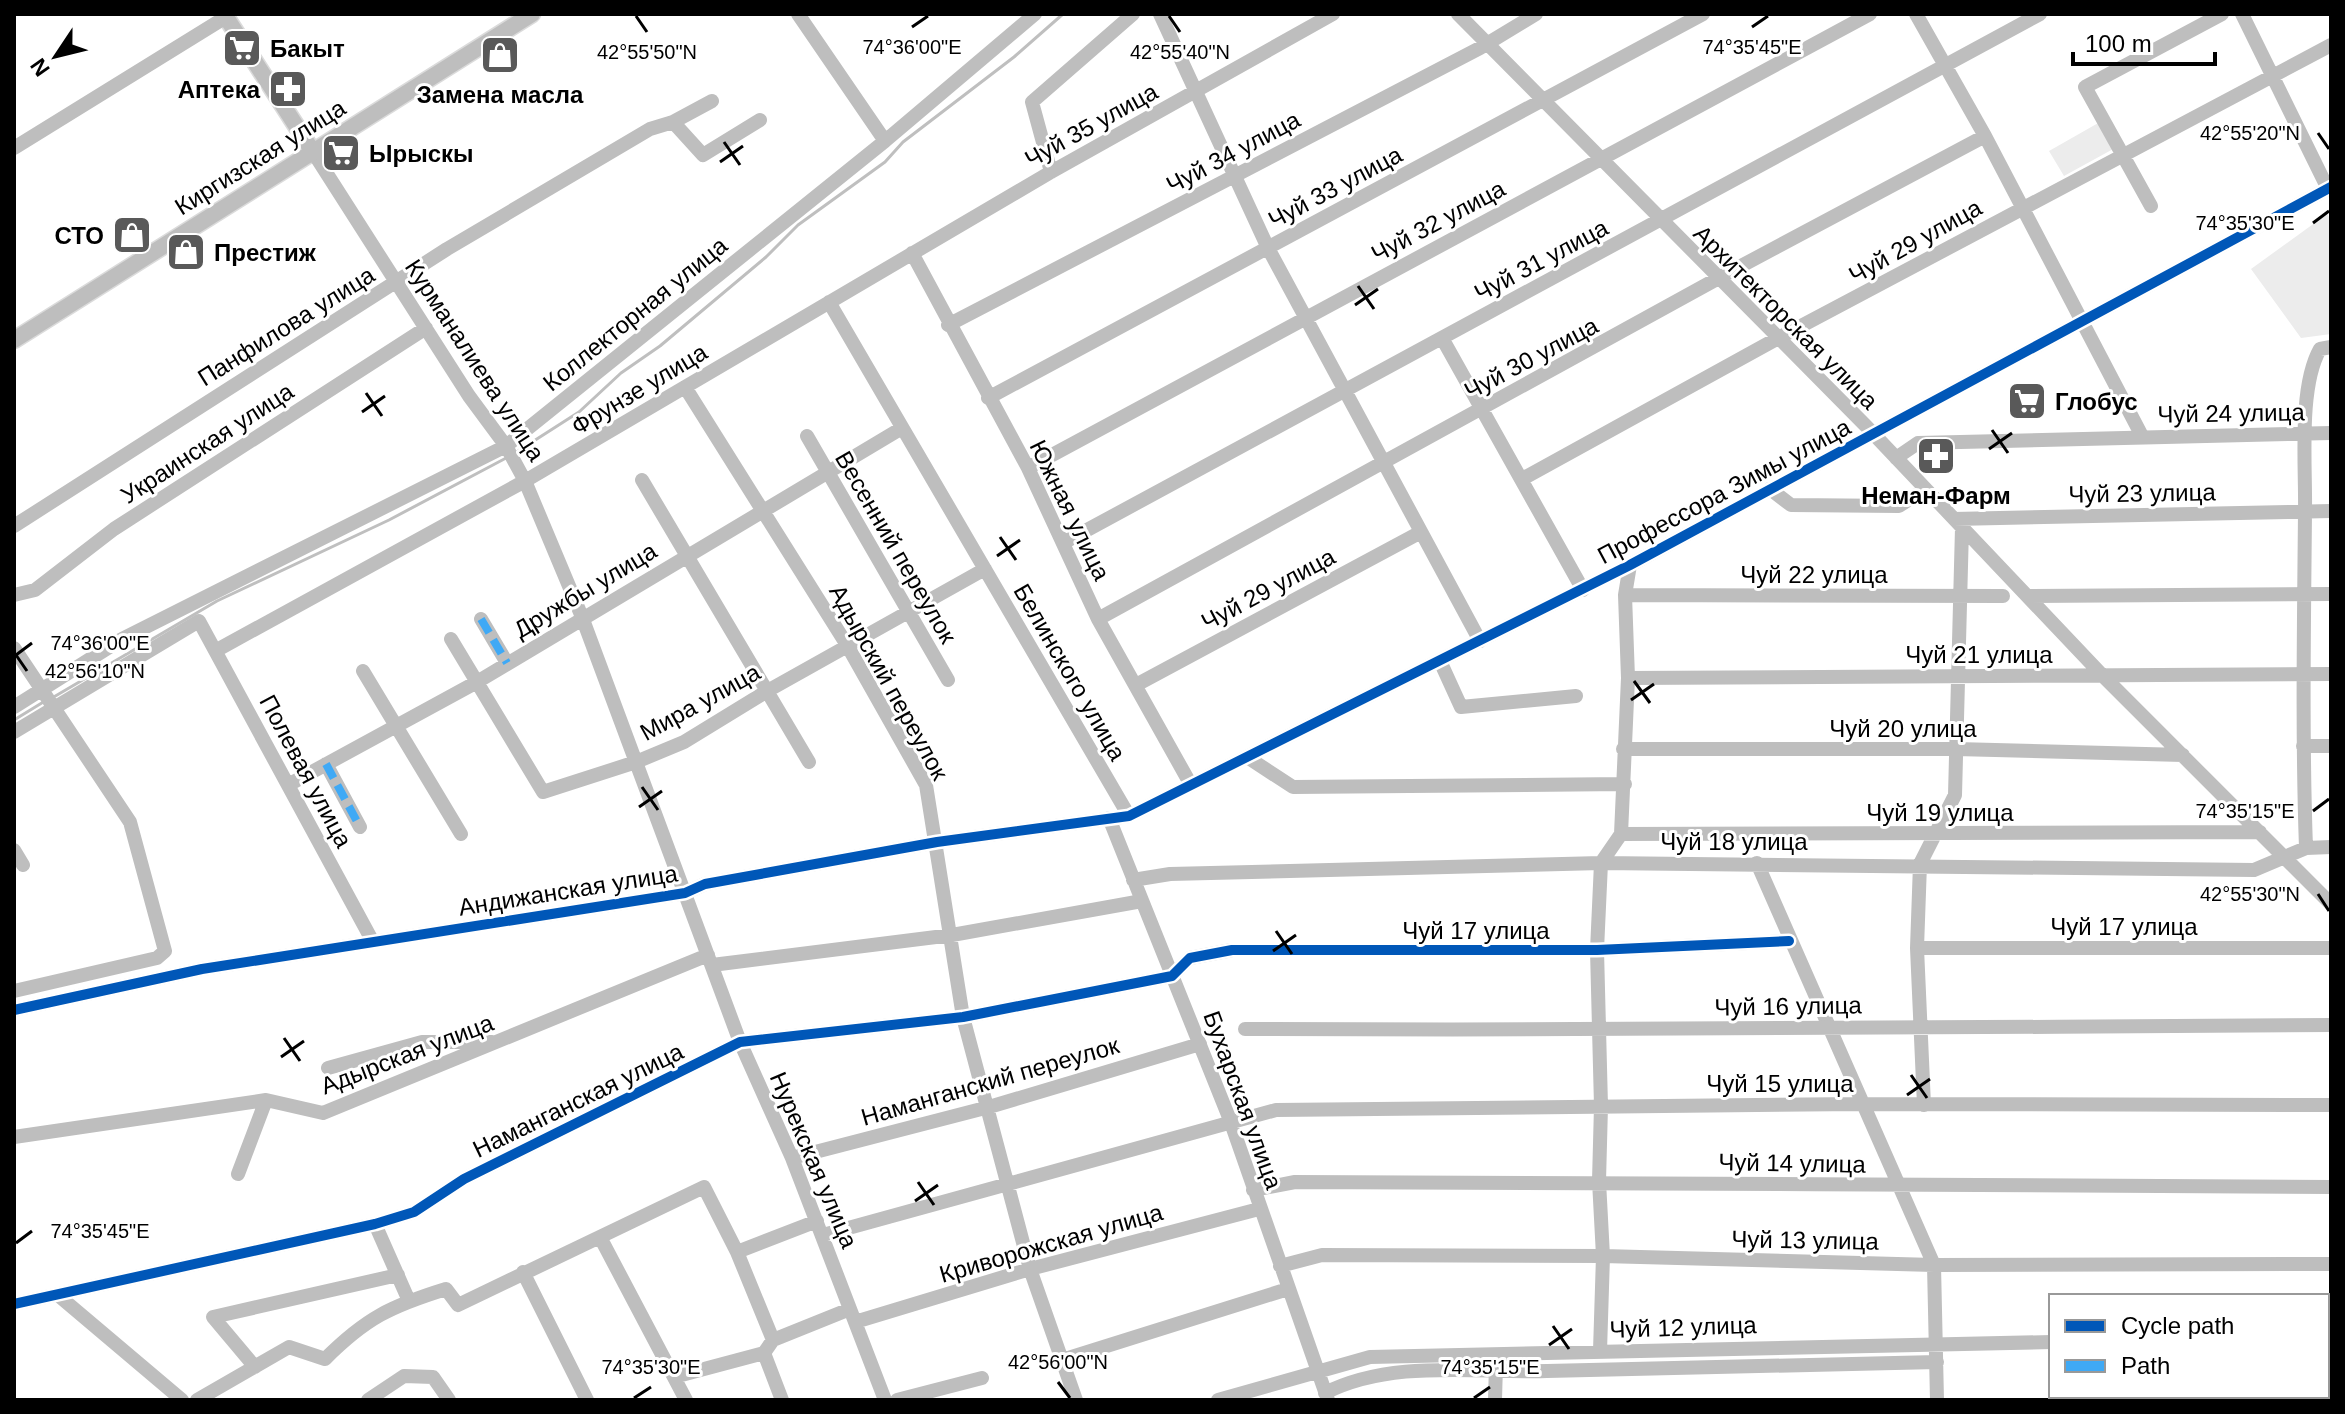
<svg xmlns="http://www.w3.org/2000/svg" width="2345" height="1414" viewBox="0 0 2345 1414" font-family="Helvetica,sans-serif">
  <rect width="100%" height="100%" fill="#fff"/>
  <!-- green -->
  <path fill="#ececec" d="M2100,122L2115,148L2064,176L2049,151Z
    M2327,214L2331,220V334L2301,338L2251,269Z"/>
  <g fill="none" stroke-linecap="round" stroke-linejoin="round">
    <!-- stream -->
    <path stroke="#bfbfbf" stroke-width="3" d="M515,453L579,412L621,373L660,346L766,257L798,225L885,162L903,142L1014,57L1063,14
      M52,698L217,601L389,520L508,457
      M14,720L45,701"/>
    <defs>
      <path id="major" d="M224,14L313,152
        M14,340L532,14"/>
    </defs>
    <!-- major casing -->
    <use href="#major" stroke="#dbdbdb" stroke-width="19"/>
    <!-- minor -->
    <path stroke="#bebebe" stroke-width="14" d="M798,14L885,141
      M1160,14L1268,248L1480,641
      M1458,14L1866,426L2103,676L2331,904
      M1916,14L1985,136L2142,436
      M2242,14L2328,189
      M673,122L703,155L760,120
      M14,148L226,17
      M313,152L469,396L506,446L525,481L582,617L740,1042L792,1158L885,1400
      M1051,172L1032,102L1133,14
      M2151,206L2085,87L2222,14
      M912,253L1028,468L1098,619L1191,785
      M829,302L1129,816
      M948,325L1480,48L1536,14
      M1442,338L1583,590
      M685,387L847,645L926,785L963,1017L1030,1269L1076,1400
      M988,398L1703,14
      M807,436L948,680
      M1896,458L1918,443L2331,433
      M1028,468L1870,14
      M1522,479L1771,342L2331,45
      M642,480L809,762
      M1770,489L1791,505L1899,506L1925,489
      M1954,519L2331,511
      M14,526L447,249L650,129L673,122L712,101
      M1063,543L2040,14
      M14,595L35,590L114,529L426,328
      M1625,595L2003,596
      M2027,596L2331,594
      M481,619L507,663
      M1098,619L1726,274L1985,136
      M451,639L543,792L636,762L684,742L769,690L985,569
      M14,648L130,822L165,951L157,958L14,991
      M217,650L525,481L1051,172L1333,14
      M1440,661L1461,707L1576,696
      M363,671L461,834
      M1628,678L2331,674
      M1136,685L1421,532
      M14,707L122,639L506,446L885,141L1035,14
      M14,732L199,621L373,942
      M2303,746H2331
      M1623,749H1956L2183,755
      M1247,757L1293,787L1625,784
      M326,764L360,827
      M288,785L477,682L902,428
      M1109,818L1230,1120L1328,1400
      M1621,834L2260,832
      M2306,848C2302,736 2304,624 2305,512C2306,467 2298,388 2320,349L2331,347
      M14,850L23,865
      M1757,863L1934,1265L1937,1400
      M1133,880L1170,874L1601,863L2254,870L2306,848L2331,847
      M1917,948H2331
      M712,965L952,935L1142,901
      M14,1010L202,969L685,893L705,884L937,842L1129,816L1630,565L2331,187
      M1245,1029C1607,1031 1969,1027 2331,1025
      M328,1068L422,1042H492
      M1924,1105L1917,948L1920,864L1955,795L1962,528
      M14,1137L266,1100L323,1113L708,955
      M792,1158L989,1107L1200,1044
      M238,1174L266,1100
      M1253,1190L1295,1182C1640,1181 1986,1187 2331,1187
      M375,1224L409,1301
      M823,1235L1276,1110L1860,1104L2331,1105
      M600,1237L686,1400
      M737,1252L817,1221
      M1280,1266L1322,1255L1603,1256L1934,1265L2331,1264
      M523,1272L587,1400
      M59,1296L182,1400
      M14,1304L375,1224L414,1212L464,1179L740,1042L963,1017L1172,976L1190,958L1232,950H1597L1789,941
      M855,1322L1030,1269L1259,1209
      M773,1340L850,1309
      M2327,1340H2331
      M1600,1351L1603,1256L1599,1181L1601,1106L1597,950L1601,863L1621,834L1628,678L1625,595L1630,565
      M1062,1360L1288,1289
      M255,1367L213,1317L398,1275
      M2327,1372L2331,1370
      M674,1377L764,1353L782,1400
      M1325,1393C1392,1359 1474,1373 1547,1371C1677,1368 1807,1365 1937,1362
      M197,1400L289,1347L325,1359C366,1318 391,1306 446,1289L458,1305L704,1187L737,1252L773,1340L764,1353
      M368,1400L404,1376L433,1377L449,1400
      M897,1400L982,1378
      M1218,1400L1370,1357L2051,1342
      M1495,1400L1496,1364
      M2266,1400L2273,1396"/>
    <!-- major -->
    <use href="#major" stroke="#bebebe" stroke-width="16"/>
    <!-- quiet -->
    <path stroke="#3fa9f5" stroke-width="8" stroke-dasharray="16 8" stroke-linecap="butt" d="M481,619L507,663
      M326,764L360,827"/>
    <defs>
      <path id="cycleway" d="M14,1010L202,969L685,893L705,884L937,842L1129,816L1630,565L2331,187
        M14,1304L375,1224L414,1212L464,1179L740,1042L963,1017L1172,976L1190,958L1232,950H1597L1789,941"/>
    </defs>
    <!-- cycleway casing -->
    <use href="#cycleway" stroke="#fff" stroke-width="15"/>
    <!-- cycleway -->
    <use href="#cycleway" stroke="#0057b8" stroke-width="10"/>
  </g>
  <!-- ticks -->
  <path fill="none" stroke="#000" stroke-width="3" d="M636,16L647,32M1169,16L1180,32M912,27L928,16M1752,27L1768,16M2318,133L2329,149M724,142L740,165M720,162L743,146M2313,223L2329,211M1358,286L1374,309M1355,305L1378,289M366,393L382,416M362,412L385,396M1992,430L2008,453M1989,449L2012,433M1000,537L1016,560M997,556L1020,540M16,655L32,643M16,655L27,671M1634,681L1650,703M1631,700L1654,684M642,787L658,810M639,807L662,791M2313,811L2329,799M2318,894L2329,911M1276,931L1292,954M1273,951L1296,935M284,1038L300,1061M281,1057L304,1041M1911,1075L1927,1098M1907,1095L1930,1079M918,1182L934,1205M915,1201L938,1185M16,1243L32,1231M1553,1326L1569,1349M1549,1345L1572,1329M1058,1382L1070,1398M634,1398L651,1387M1474,1398L1490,1387"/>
  <!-- icons -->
  <defs>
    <symbol id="supermarket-square" viewBox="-11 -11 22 22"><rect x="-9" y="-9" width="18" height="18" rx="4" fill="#595959" stroke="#fff"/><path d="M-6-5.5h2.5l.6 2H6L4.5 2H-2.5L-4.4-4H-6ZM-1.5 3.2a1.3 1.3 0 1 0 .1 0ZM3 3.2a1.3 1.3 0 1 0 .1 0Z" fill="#fff"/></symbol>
    <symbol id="shop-square" viewBox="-11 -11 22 22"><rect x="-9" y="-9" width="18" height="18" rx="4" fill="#595959" stroke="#fff"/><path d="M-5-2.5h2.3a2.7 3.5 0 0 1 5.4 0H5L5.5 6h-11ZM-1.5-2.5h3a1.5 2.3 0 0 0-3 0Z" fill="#fff"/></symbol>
    <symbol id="pharmacy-square" viewBox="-11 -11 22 22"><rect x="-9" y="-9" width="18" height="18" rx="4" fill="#595959" stroke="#fff"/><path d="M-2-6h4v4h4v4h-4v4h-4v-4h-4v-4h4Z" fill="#fff"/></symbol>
  </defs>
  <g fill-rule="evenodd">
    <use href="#supermarket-square" x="220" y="26" width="44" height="44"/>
    <use href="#shop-square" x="478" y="33" width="44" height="44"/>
    <use href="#pharmacy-square" x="266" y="67" width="44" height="44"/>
    <use href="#supermarket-square" x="319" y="131" width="44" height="44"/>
    <use href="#shop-square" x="110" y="213" width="44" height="44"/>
    <use href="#shop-square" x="164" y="230" width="44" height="44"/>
    <use href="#supermarket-square" x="2005" y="379" width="44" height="44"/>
    <use href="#pharmacy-square" x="1914" y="434" width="44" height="44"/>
  </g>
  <g text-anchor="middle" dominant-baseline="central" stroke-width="6" stroke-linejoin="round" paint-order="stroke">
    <!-- poi labels -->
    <g font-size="24" font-weight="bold" fill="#000" stroke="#fff" text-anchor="start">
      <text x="270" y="48">Бакыт</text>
      <text x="260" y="89" text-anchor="end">Аптека</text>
      <text x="500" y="94" text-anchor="middle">Замена масла</text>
      <text x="369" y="153">Ырыскы</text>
      <text x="104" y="235" text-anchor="end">СТО</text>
      <text x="214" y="252">Престиж</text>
      <text x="2055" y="401">Глобус</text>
      <text x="1936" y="495" text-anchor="middle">Неман-Фарм</text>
    </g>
    <!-- street labels -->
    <g font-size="24" fill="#000" stroke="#fff">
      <text transform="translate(1091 125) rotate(-29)">Чуй 35 улица</text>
      <text transform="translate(1233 152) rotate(-28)">Чуй 34 улица</text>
      <text transform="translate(260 157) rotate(-32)">Киргизская улица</text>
      <text transform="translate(1335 187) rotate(-28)">Чуй 33 улица</text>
      <text transform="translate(1438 221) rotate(-28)">Чуй 32 улица</text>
      <text transform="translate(1915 241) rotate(-29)">Чуй 29 улица</text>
      <text transform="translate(1541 260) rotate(-28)">Чуй 31 улица</text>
      <text transform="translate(635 314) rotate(-39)">Коллекторная улица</text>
      <text transform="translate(1786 317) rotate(45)">Архитекторская улица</text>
      <text transform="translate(286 326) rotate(-32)">Панфилова улица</text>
      <text transform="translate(1531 358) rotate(-28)">Чуй 30 улица</text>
      <text transform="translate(475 360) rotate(57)">Курманалиева улица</text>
      <text transform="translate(639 389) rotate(-31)">Фрунзе улица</text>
      <text transform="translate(2231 413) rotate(-1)">Чуй 24 улица</text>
      <text transform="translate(207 443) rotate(-33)">Украинская улица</text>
      <text transform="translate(1724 491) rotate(-28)">Профессора Зимы улица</text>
      <text transform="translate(2142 493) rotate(-1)">Чуй 23 улица</text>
      <text transform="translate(1070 510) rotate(64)">Южная улица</text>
      <text transform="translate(896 547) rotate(60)">Весенний переулок</text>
      <text x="1814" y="574">Чуй 22 улица</text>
      <text transform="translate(1268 589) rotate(-28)">Чуй 29 улица</text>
      <text transform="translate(585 590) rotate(-31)">Дружбы улица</text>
      <text x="1979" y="654">Чуй 21 улица</text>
      <text transform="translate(1070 672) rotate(60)">Белинского улица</text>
      <text transform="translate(889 682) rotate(61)">Адырский переулок</text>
      <text transform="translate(700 702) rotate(-29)">Мира улица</text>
      <text x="1903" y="728">Чуй 20 улица</text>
      <text transform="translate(306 771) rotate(62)">Полевая улица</text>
      <text x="1940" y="812">Чуй 19 улица</text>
      <text x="1734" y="841">Чуй 18 улица</text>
      <text transform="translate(568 890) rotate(-9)">Андижанская улица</text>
      <text x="2124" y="926">Чуй 17 улица</text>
      <text x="1476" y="930">Чуй 17 улица</text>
      <text transform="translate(1788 1006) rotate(-1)">Чуй 16 улица</text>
      <text transform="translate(407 1054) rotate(-21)">Адырская улица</text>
      <text transform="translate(990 1081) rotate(-16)">Наманганский переулок</text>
      <text x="1780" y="1083">Чуй 15 улица</text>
      <text transform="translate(578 1100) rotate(-26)">Наманганская улица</text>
      <text transform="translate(1243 1100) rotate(70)">Бухарская улица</text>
      <text transform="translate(814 1160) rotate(67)">Нурекская улица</text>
      <text transform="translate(1792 1163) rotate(1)">Чуй 14 улица</text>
      <text transform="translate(1805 1240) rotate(1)">Чуй 13 улица</text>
      <text transform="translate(1051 1243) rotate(-16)">Криворожская улица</text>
      <text transform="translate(1683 1327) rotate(-2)">Чуй 12 улица</text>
    </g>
  </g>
  <g font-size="20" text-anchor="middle" fill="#000" stroke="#fff" stroke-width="6" stroke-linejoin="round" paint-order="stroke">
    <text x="912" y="54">74°36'00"E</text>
    <text x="1752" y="54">74°35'45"E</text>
    <text x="647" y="59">42°55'50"N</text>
    <text x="1180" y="59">42°55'40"N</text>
    <text x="2250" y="140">42°55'20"N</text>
    <text x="2245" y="230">74°35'30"E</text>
    <text x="100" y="650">74°36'00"E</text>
    <text x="95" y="678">42°56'10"N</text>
    <text x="2245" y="818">74°35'15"E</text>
    <text x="2250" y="901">42°55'30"N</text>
    <text x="100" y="1238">74°35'45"E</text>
    <text x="1058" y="1369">42°56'00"N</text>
    <text x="651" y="1374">74°35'30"E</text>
    <text x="1490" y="1374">74°35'15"E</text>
  </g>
  <!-- border -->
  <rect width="2345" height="1414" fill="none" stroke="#000000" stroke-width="32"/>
  <!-- legend -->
  <rect x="2049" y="1294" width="280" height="104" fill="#ffffff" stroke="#999999" stroke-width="2"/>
  <rect x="2065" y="1320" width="40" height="12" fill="#0057b8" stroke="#999999" stroke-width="2"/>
  <text x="2121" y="1334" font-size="24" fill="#000000">Cycle path</text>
  <rect x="2065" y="1360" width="40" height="12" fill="#3fa9f5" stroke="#999999" stroke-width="2"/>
  <text x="2121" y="1374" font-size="24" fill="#000000">Path</text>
  <!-- north arrow -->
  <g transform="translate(56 56) rotate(235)" stroke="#ffffff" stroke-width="6" paint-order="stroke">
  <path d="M0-6L14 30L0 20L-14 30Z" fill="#000000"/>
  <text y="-12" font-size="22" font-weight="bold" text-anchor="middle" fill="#000000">N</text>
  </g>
  <!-- scale -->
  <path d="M2073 52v12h142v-12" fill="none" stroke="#000000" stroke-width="4"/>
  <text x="2085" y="52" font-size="24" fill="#000000" stroke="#ffffff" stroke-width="6" paint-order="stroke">100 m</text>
</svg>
